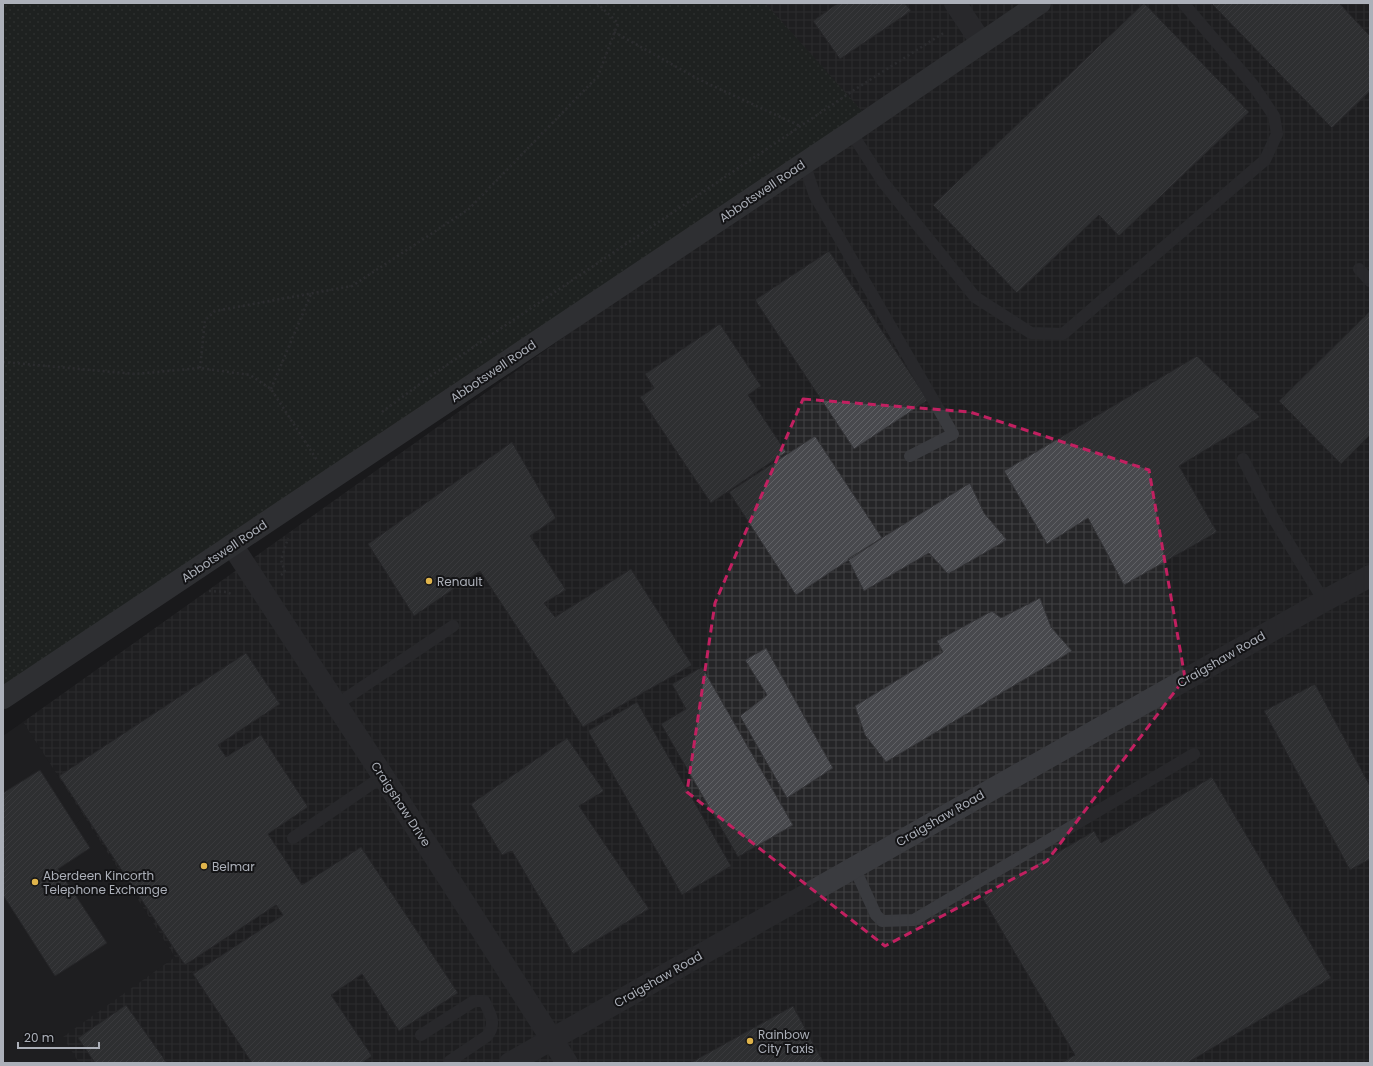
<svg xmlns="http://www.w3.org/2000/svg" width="1373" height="1066" viewBox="0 0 1373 1066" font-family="Poppins,sans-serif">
  <defs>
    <pattern id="industrial-grid" width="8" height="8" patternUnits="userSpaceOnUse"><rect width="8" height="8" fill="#252527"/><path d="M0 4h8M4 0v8" fill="none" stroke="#424244"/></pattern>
    <pattern id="park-dots" width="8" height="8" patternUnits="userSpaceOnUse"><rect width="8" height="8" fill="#252c26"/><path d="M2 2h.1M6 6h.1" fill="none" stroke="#424843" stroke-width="1.8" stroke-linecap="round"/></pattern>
    <pattern id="building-hatch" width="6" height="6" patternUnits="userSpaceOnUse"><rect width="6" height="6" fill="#48494d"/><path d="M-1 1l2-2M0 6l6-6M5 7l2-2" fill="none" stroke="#606165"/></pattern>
  </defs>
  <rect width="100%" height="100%" fill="#19191b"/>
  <!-- built -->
  <path fill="#252527" d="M23,722L175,957L64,1037L79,1063H3V736Z"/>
  <!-- industrial -->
  <path fill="url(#industrial-grid)" d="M761,3H1370V1063H79L63,1037L175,957L23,722L863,124L832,78Z"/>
  <!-- park -->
  <path fill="url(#park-dots)" d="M3,3H765L869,119L3,698Z"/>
  <!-- building -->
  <path fill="url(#building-hatch)" stroke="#333336" d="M838,3H905L911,11L840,59L813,21Z
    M1144,3L1249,112L1119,236L1099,215L1017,293L933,205Z
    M1211,3H1339L1370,36V91L1332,128Z
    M829,251L928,400L854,449L755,300Z
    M1370,311V435L1341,464L1279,401Z
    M720,324L761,386L748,395L786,452L711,503L640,397L654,388L645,374Z
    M1197,356L1260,417L1179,466L1217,532L1124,585L1088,518L1047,544L1004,471Z
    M815,436L882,538L796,595L729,492Z
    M512,442L556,518L530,536L566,590L544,603L555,617L631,569L692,665L583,727L480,571L414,616L368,544Z
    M970,483L984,513L1007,540L948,574L929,553L864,591L848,559Z
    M1040,598L1051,627L1072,651L886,762L865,735L855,706L943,652L937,641L992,611L1001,618Z
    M766,648L833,768L787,798L740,716L767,695L745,660Z
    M246,653L280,704L218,745L226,757L261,735L308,807L268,834L302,885L361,847L458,993L399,1031L362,974L331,995L372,1056L362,1063H252L193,974L283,915L276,905L185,965L59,776Z
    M702,667L793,825L738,857L661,724L686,709L672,684Z
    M1315,684L1370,786V859L1350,870L1264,711Z
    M637,702L731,866L682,895L588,731Z
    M567,738L604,791L579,806L649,909L573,954L512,851L502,855L471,804Z
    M40,770L90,848L58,869L107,943L55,976L3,895V793Z
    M1212,777L1331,978L1187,1063H1061L1075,1055L982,897L1094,831L1101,843Z
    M126,1005L167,1063H95L78,1038Z
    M793,1006L824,1063H690Z"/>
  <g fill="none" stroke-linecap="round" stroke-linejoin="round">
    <!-- path -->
    <path stroke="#404246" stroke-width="2.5" stroke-dasharray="2 3" stroke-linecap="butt" d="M614,32L700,80L800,126
      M3,362L135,374L200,368L250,375L271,389L317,460
      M200,368L205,320L215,311L352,286L469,209L598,76L618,23L597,3
      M271,389L311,294
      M382,412L432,375L854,90L945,32
      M281,575L285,572L281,560L288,538
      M209,591L227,592L233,595"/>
    <!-- lane -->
    <path stroke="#3a3b3f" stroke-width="12" d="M851,132L883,182L975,297L1031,333L1063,334L1265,160L1277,134L1274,116L1253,85L1183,3
      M804,163L815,196L953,434L910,456
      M1359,269L1370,281
      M1243,459L1271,514L1324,601
      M336,705L453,626
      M293,838L383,776
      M854,867L876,915L882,921L914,920L1194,754
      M421,1035L474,1001H484C490,1013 497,1024 487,1036L450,1061L451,1063"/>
    <!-- street -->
    <path stroke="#3a3b3f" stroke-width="22" d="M955,3L981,42
      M232,545L383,776L567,1063
      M510,1063L1324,601L1370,576"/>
    <!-- secondary -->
    <path stroke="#484a4f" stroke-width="22" d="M3,698L851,132L1040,3"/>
  </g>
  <!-- marked area -->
  <path d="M0 0H1373V1066H0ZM803,399L970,412L1149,470L1185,678L1047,861L885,946L687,792L715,603Z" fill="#19191b" fill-opacity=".55" fill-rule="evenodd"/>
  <path fill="none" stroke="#c12060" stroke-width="3" stroke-dasharray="8 5" stroke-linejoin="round" d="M803,399L970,412L1149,470L1185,678L1047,861L885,946L687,792L715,603Z"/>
  <!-- markers -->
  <g fill="#e0b44b" stroke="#141416" stroke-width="1.5">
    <circle cx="429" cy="581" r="4"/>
    <circle cx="204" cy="866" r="4"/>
    <circle cx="35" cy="882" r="4"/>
    <circle cx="750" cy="1041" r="4"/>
  </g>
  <g text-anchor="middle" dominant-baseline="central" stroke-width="4" stroke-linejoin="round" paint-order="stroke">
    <!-- street labels -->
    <g font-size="12" fill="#acb0b9" stroke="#141416">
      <text transform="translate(762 191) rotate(-34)">Abbotswell Road</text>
      <text transform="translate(493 371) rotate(-34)">Abbotswell Road</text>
      <text transform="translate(224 551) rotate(-34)">Abbotswell Road</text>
      <text transform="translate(1221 659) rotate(-30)">Craigshaw Road</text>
      <text transform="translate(401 804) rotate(57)">Craigshaw Drive</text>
      <text transform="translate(940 818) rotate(-30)">Craigshaw Road</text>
      <text transform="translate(658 979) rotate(-30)">Craigshaw Road</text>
    </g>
    <!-- poi labels -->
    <g font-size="12" fill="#acb0b9" stroke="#141416" text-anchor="start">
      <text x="437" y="581">Renault</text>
      <text x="212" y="866">Belmar</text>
      <text x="43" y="875">Aberdeen Kincorth<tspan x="43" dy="14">Telephone Exchange</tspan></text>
      <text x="758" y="1034">Rainbow<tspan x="758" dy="14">City Taxis</tspan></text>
    </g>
  </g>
  <!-- border -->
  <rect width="1373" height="1066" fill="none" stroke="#acb0b9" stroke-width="8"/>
  <!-- scale -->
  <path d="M18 1042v6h81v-6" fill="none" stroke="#acb0b9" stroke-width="2"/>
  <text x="24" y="1042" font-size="12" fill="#acb0b9" stroke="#141416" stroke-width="3" paint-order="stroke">20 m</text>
</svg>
